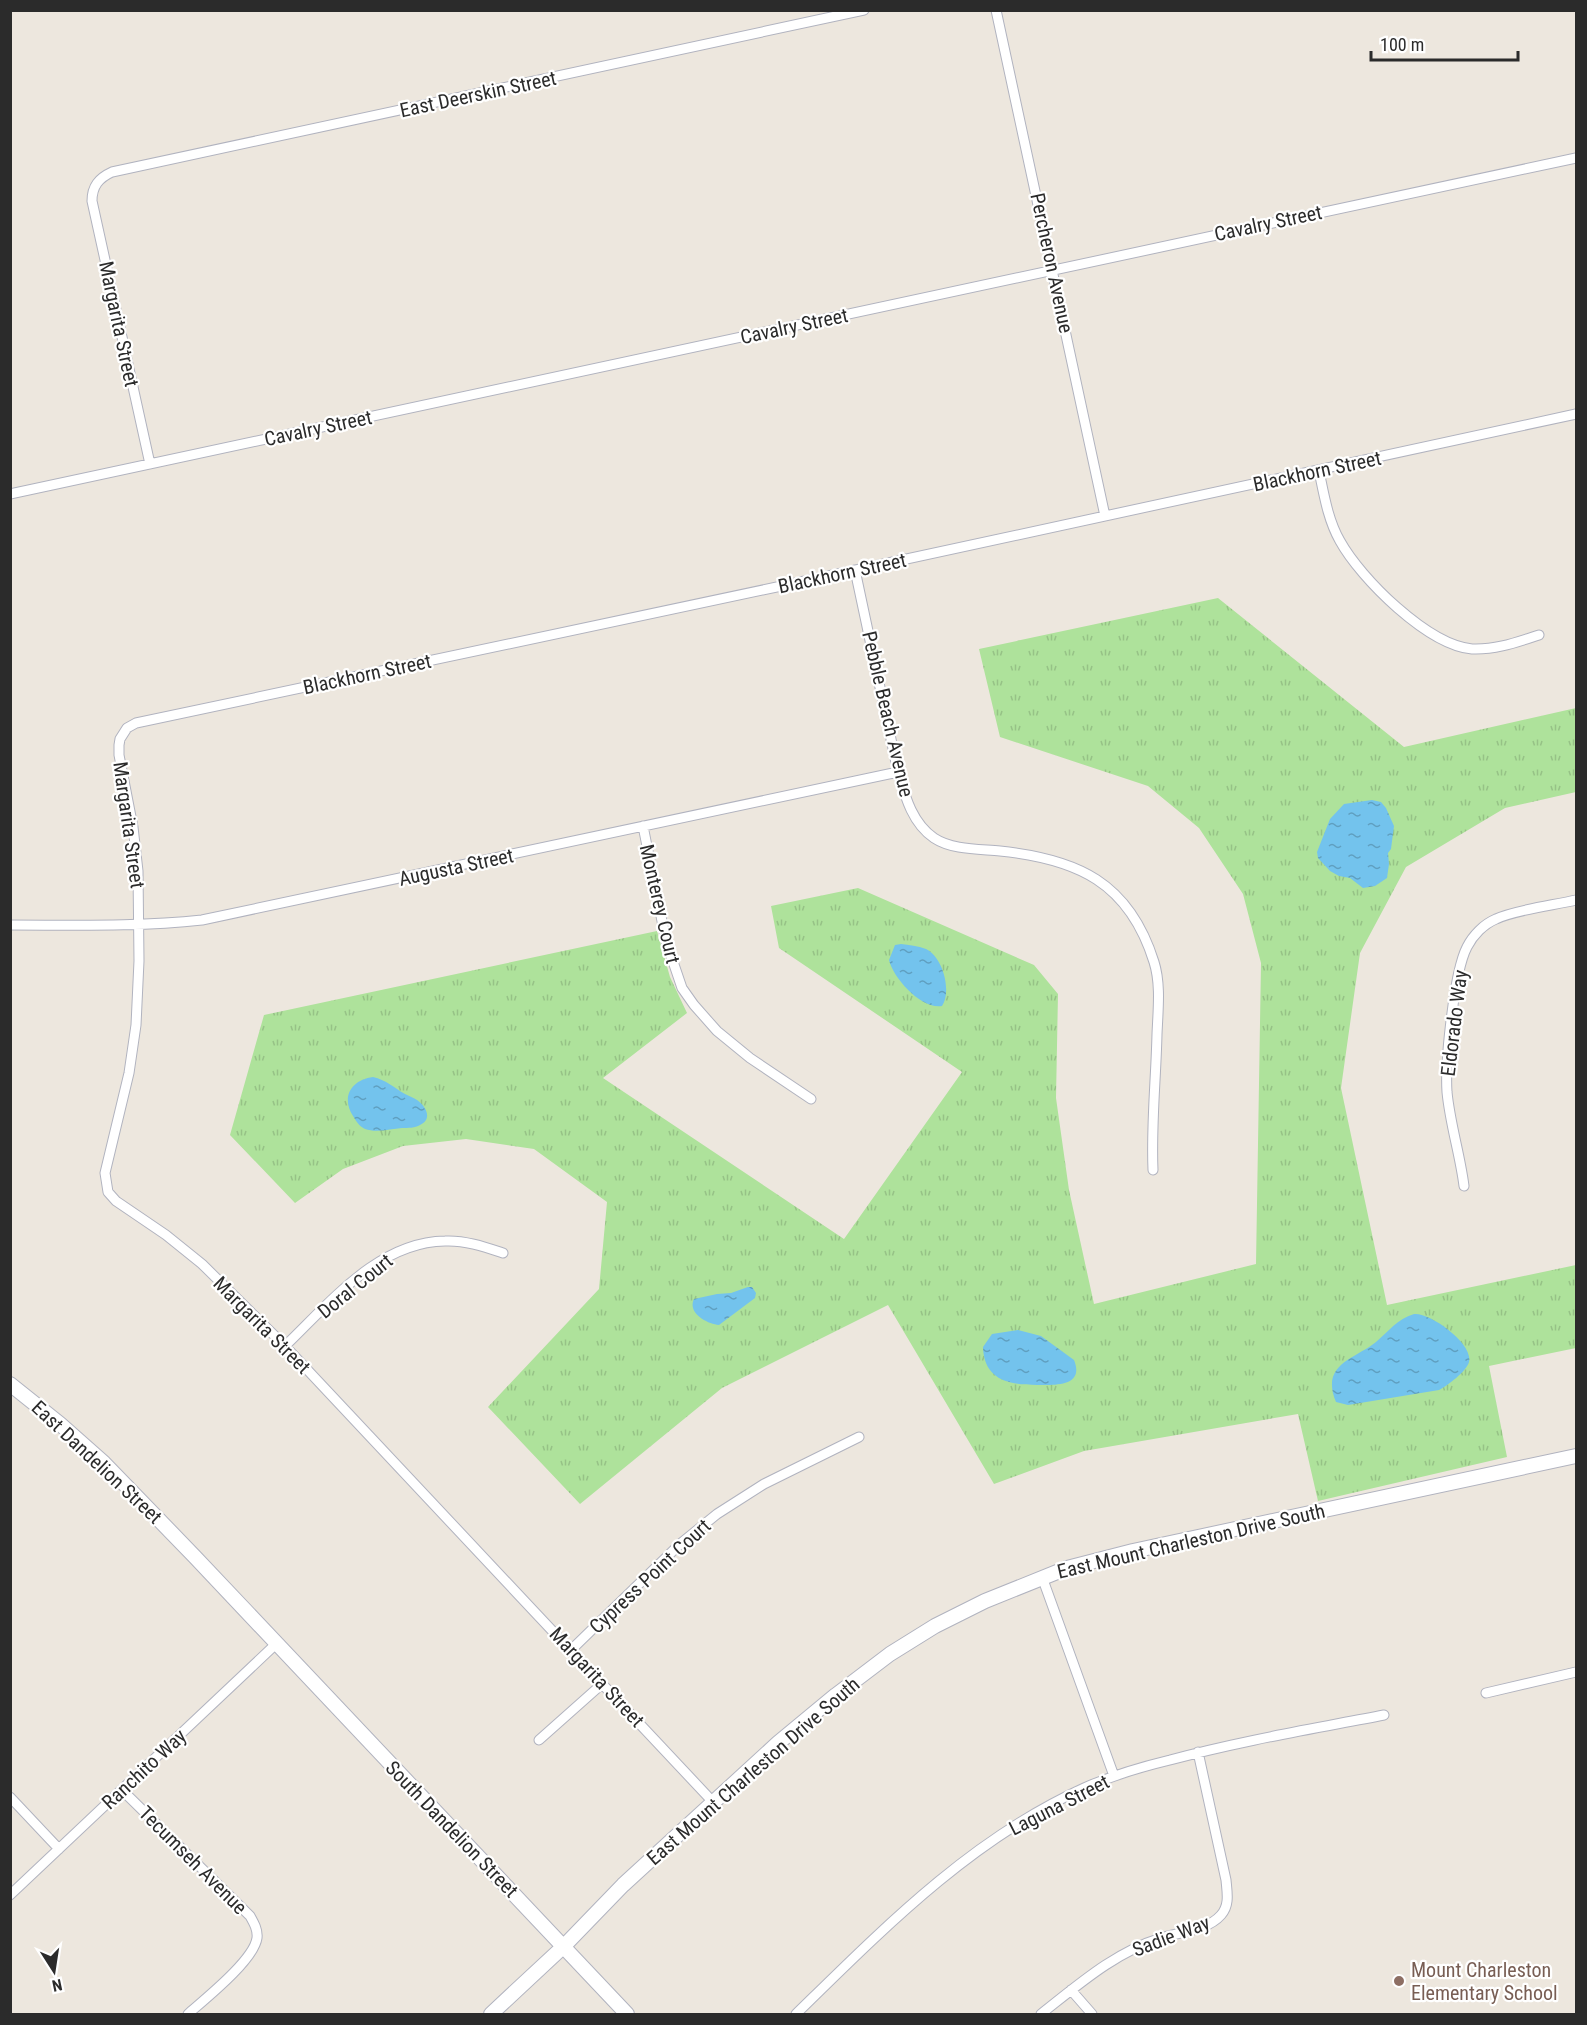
<svg xmlns="http://www.w3.org/2000/svg" width="1587" height="2025" viewBox="0 0 1587 2025" font-family="'Roboto Condensed',sans-serif">
  <defs>
    <pattern id="grass-tufts" width="24" height="20" patternUnits="userSpaceOnUse" patternTransform="scale(1.5)"><rect width="24" height="20" fill="#aee29b"/><path d="M3 7l-1-3M5 7V3M7 7l1-3M15 17l-1-3M17 17v-4M19 17l1-3" fill="none" stroke="#96c286"/></pattern>
    <pattern id="water-ripples" width="26" height="14" patternUnits="userSpaceOnUse" patternTransform="scale(1.5)"><rect width="26" height="14" fill="#73c3ed"/><path d="M2 4q2-2 4 0t4 0M15 11q2-2 4 0t4 0" fill="none" stroke="#5f9fc0"/></pattern>
  </defs>
  <rect width="100%" height="100%" fill="#ede7de"/>
  <!-- grass -->
  <path fill="url(#grass-tufts)" d="M1218,598L1404,747L1576,708V792L1505,808L1406,867L1360,953L1341,1088L1387,1305L1576,1265V1348L1489,1366L1507,1457L1318,1501L1298,1414L1084,1451L994,1484L888,1305L722,1388L580,1504L488,1407L599,1289L607,1202L534,1149L466,1139L403,1146L343,1169L295,1203L230,1135L264,1015L657,931L670,977L687,1013L603,1078L844,1239L962,1072L779,948L771,906L858,888L1034,965L1058,994L1056,1098L1069,1190L1094,1304L1256,1264L1261,963L1243,894L1199,828L1148,786L1000,737L979,649Z"/>
  <!-- water -->
  <path fill="url(#water-ripples)" d="M1372,800L1381,802L1386,808L1394,826L1391,849L1388,853L1389,864L1387,878L1375,886L1363,888L1350,878L1339,876L1330,871L1318,858L1317,852L1330,819L1344,804Z
    M901,944C909,945 918,946 926,949C943,957 952,991 942,1006C922,1010 893,978 889,960L895,945Z
    M373,1077C386,1080 393,1087 405,1094C409,1096 414,1098 417,1100C426,1106 433,1119 420,1125C415,1128 408,1128 402,1128C391,1129 376,1133 365,1129C359,1126 356,1121 353,1116C341,1097 351,1080 373,1077Z
    M748,1287H752L756,1293L755,1298L719,1325C707,1324 687,1313 694,1299L717,1294L731,1293Z
    M1414,1314C1430,1312 1474,1344 1469,1362C1467,1371 1447,1386 1439,1390L1348,1405L1336,1402C1320,1364 1355,1359 1376,1342C1389,1331 1397,1319 1414,1314Z
    M1018,1330L1041,1336L1074,1360C1085,1387 1054,1385 1037,1385C1009,1385 984,1380 983,1347L992,1334Z"/>
  <g fill="none" stroke-linecap="round" stroke-linejoin="round">
    <defs>
      <path id="street" d="M996,10L1105,516
        M150,464L92,201C92,186 99,178 112,172L864,10
        M1319,471C1324,495 1328,520 1340,541C1361,579 1428,645 1472,649C1496,650 1517,642 1539,635
        M10,494C532,381 1054,268 1576,158
        M855,570L898,772C905,796 912,823 934,838C952,850 979,849 1000,851C1077,859 1129,882 1154,962C1161,984 1158,1010 1157,1034C1156,1079 1151,1125 1153,1170
        M643,826L666,941L682,988L694,1005L717,1031L750,1058L811,1099
        M10,925C74,925 138,927 202,920L898,772
        M1464,1186C1460,1154 1450,1124 1447,1092C1445,1062 1454,972 1467,947C1473,935 1484,924 1496,919C1514,910 1555,905 1576,900
        M285,1346C330,1303 378,1242 445,1241C465,1240 485,1247 503,1253
        M1042,1577L1114,1776
        M571,1650L680,1544L717,1514L764,1484L859,1437
        M1486,1693L1576,1672
        M539,1740L602,1684
        M122,1790L250,1916C254,1923 258,1930 257,1938C254,1960 205,1999 188,2014
        M10,1797L59,1849
        M713,1802L285,1346L202,1264L166,1235L116,1201L108,1192L105,1173L129,1073L136,1025L139,961L138,871L133,827L119,755V745L120,739L127,728L136,723L791,584L1576,414
        M10,1895L277,1643
        M1071,1990L1092,2014
        M796,2014C883,1929 971,1839 1084,1788C1111,1776 1141,1767 1170,1760C1240,1741 1312,1729 1384,1715
        M1041,2014C1078,1985 1115,1952 1161,1938C1179,1932 1207,1931 1221,1915C1230,1905 1227,1892 1226,1880L1198,1752"/>
      <path id="secondary" d="M10,1384L60,1424L104,1463L195,1557L627,2014
        M491,2014L564,1946L623,1885L778,1743L836,1695L890,1654L935,1626L985,1601L1067,1568L1133,1551L1576,1456"/>
    </defs>
    <!-- street casing -->
    <use href="#street" stroke="#b1b3bf" stroke-width="11"/>
    <!-- secondary casing -->
    <use href="#secondary" stroke="#b1b3bf" stroke-width="16"/>
    <!-- street -->
    <use href="#street" stroke="#fff" stroke-width="9"/>
    <!-- secondary -->
    <use href="#secondary" stroke="#fff" stroke-width="14"/>
  </g>
  <!-- markers -->
  <circle fill="#8d6e63" stroke="#fff" stroke-width="2" cx="1399" cy="1981" r="6"/>
  <g text-anchor="middle" dominant-baseline="central" stroke-width="4.5" stroke-linejoin="round" paint-order="stroke">
    <!-- street labels -->
    <g font-size="20" fill="#2b2b2b" stroke="#fff">
      <text transform="translate(478 94) rotate(-12)">East Deerskin Street</text>
      <text transform="translate(1268 223) rotate(-12)">Cavalry Street</text>
      <text transform="translate(1052 263) rotate(78)">Percheron Avenue</text>
      <text transform="translate(119 324) rotate(78)">Margarita Street</text>
      <text transform="translate(794 326) rotate(-12)">Cavalry Street</text>
      <text transform="translate(318 428) rotate(-12)">Cavalry Street</text>
      <text transform="translate(1317 471) rotate(-12)">Blackhorn Street</text>
      <text transform="translate(842 573) rotate(-12)">Blackhorn Street</text>
      <text transform="translate(367 674) rotate(-12)">Blackhorn Street</text>
      <text transform="translate(888 714) rotate(77)">Pebble Beach Avenue</text>
      <text transform="translate(129 825) rotate(82)">Margarita Street</text>
      <text transform="translate(456 867) rotate(-12)">Augusta Street</text>
      <text transform="translate(660 904) rotate(77)">Monterey Court</text>
      <text transform="translate(1454 1023) rotate(-83)">Eldorado Way</text>
      <text transform="translate(355 1286) rotate(-39)">Doral Court</text>
      <text transform="translate(262 1325) rotate(45)">Margarita Street</text>
      <text transform="translate(97 1462) rotate(43)">East Dandelion Street</text>
      <text transform="translate(1191 1541) rotate(-13)">East Mount Charleston Drive South</text>
      <text transform="translate(650 1576) rotate(-43)">Cypress Point Court</text>
      <text transform="translate(597 1677) rotate(47)">Margarita Street</text>
      <text transform="translate(144 1769) rotate(-43)">Ranchito Way</text>
      <text transform="translate(753 1771) rotate(-41)">East Mount Charleston Drive South</text>
      <text transform="translate(1059 1805) rotate(-27)">Laguna Street</text>
      <text transform="translate(452 1829) rotate(46)">South Dandelion Street</text>
      <text transform="translate(193 1860) rotate(45)">Tecumseh Avenue</text>
      <text transform="translate(1171 1936) rotate(-21)">Sadie Way</text>
    </g>
    <!-- education labels -->
    <g font-size="20" fill="#785e54" stroke="#fff" text-anchor="start">
      <text x="1411" y="1970">Mount Charleston<tspan x="1411" dy="23">Elementary School</tspan></text>
    </g>
  </g>
  <!-- border -->
  <rect width="1587" height="2025" fill="none" stroke="#2b2b2b" stroke-width="24"/>
  <!-- north arrow -->
  <g transform="translate(54 1971) rotate(168)" stroke="#ffffff" stroke-width="4.5" paint-order="stroke">
  <path d="M0-4.5L10 22L0 15L-10 22Z" fill="#2b2b2b"/>
  <text y="-9" font-size="16" font-weight="bold" text-anchor="middle" fill="#2b2b2b">N</text>
  </g>
  <!-- scale -->
  <path d="M1371 51v9h147v-9" fill="none" stroke="#2b2b2b" stroke-width="3"/>
  <text x="1380" y="51" font-size="18" fill="#2b2b2b" stroke="#ffffff" stroke-width="4.5" paint-order="stroke">100 m</text>
</svg>
